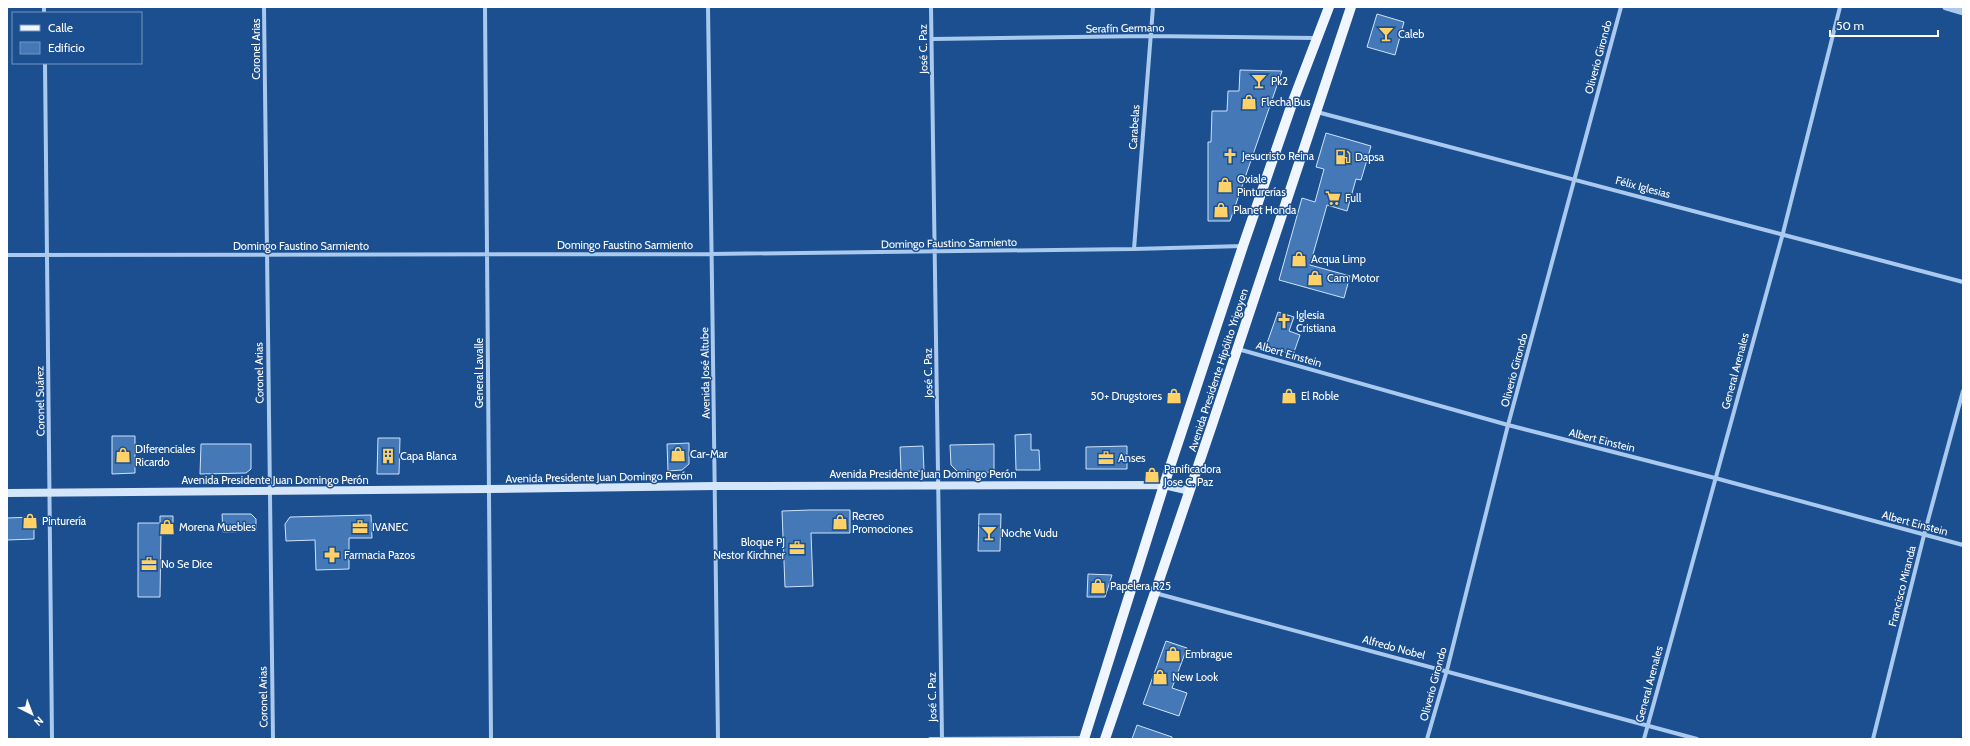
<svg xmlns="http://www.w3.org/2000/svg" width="1970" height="746" viewBox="0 0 1970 746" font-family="Cabin,sans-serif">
  <rect width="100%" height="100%" fill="#1b4f8f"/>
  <!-- building -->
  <path fill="#4478b7" stroke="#cfe3fa" d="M1377,14L1404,22L1395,55L1367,47Z
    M1240,70L1282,71L1230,221H1208V142H1211L1212,111H1227L1228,91H1239Z
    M1326,133L1371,146L1361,180L1356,179L1347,211L1327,205L1310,265L1350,276L1344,298L1279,280L1302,198L1315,202L1324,169L1316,167Z
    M1278,312L1294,317L1289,331L1300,335L1293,355L1266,346Z
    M1031,434V450H1039L1040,470H1016L1015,435Z
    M112,436H135V473L112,474Z
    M378,438H400L399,474H377Z
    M689,443V464L682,470L668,471L667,444Z
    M201,444H251V469L246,473L200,474Z
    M994,444V472L959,473L951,465L950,445Z
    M923,446L924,471L901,472L900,447Z
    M1127,446V469H1086V447Z
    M810,510H850V533H811L813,586L785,587L782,511Z
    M222,514H251L256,519V531L223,532Z
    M979,514H1001L1000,551H978Z
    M371,515L372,538H349V569L316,570L315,540L286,541L285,524L290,517Z
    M160,516H173V530L161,531L160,597H138V523H160Z
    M34,517V539L7,540V518Z
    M1088,574L1112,575L1105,597H1087Z
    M1166,641L1187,648L1172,688L1187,693L1179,716L1143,704Z
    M1137,725L1172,737V739H1132Z"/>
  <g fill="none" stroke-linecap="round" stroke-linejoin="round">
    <!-- minor -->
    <path stroke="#a9c9ee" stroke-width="4" d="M44,7V13
      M264,7L273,739
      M485,7L491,739
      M708,7C711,251 716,495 718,739
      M931,7L942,739
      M933,39L1150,36L1316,38
      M45,63L52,739
      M1317,112L1963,282
      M1134,249L1153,7
      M7,255L711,254L1134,249L1243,246
      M1238,349L1508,425L1715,478L1963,545
      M1155,593L1697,739
      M930,739L1084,738
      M1427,739L1447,670L1508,425L1621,7
      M1644,739L1783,233L1840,7
      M1873,739L1924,535L1963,391"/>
    <!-- tertiary -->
    <path stroke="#a9c9ee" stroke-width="7" d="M1946,7L1963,12"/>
    <!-- secondary -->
    <path stroke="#d6e6fa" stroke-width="8" d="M7,493L489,489L716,486L1164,485L1190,491"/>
    <!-- primary -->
    <path stroke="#f0f6ff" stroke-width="10" d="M1084,739L1164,485L1243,246L1293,101L1329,7
      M1105,739L1213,422L1351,7"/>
  </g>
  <!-- icons -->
  <defs>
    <symbol id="bar-bare" viewBox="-9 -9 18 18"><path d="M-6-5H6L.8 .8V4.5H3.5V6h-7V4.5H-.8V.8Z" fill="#ffd166" stroke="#1b4f8f" stroke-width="2.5" paint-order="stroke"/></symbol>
    <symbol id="shop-bare" viewBox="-9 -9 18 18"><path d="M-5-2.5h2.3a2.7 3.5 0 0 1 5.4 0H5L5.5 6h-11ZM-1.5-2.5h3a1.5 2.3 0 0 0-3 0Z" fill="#ffd166" stroke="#1b4f8f" stroke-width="2.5" paint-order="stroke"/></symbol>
    <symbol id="church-bare" viewBox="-9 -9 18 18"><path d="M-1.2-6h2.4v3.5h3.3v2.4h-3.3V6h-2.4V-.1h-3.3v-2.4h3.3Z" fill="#ffd166" stroke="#1b4f8f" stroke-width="2.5" paint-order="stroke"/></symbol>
    <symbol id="fuel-bare" viewBox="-9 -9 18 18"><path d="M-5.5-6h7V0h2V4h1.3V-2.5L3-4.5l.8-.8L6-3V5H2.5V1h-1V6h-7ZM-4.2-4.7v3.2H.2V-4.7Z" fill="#ffd166" stroke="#1b4f8f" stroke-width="2.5" paint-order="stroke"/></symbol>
    <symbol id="supermarket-bare" viewBox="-9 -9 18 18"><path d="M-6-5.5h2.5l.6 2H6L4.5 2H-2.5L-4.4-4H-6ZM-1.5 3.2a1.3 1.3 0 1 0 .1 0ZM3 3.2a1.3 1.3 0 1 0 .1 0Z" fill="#ffd166" stroke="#1b4f8f" stroke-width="2.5" paint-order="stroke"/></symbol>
    <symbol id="building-bare" viewBox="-9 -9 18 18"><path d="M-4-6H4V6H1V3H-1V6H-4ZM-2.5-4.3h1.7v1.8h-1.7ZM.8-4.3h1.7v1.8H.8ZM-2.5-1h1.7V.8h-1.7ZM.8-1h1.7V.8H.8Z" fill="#ffd166" stroke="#1b4f8f" stroke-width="2.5" paint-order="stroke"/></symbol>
    <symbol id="office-bare" viewBox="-9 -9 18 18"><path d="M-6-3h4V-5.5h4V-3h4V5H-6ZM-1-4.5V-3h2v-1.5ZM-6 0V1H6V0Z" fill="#ffd166" stroke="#1b4f8f" stroke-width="2.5" paint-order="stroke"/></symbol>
    <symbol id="pharmacy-bare" viewBox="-9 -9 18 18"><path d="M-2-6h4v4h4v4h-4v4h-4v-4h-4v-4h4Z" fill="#ffd166" stroke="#1b4f8f" stroke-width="2.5" paint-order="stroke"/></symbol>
  </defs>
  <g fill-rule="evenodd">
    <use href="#bar-bare" x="1375" y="23" width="22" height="22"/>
    <use href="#bar-bare" x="1248" y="70" width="22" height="22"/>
    <use href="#shop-bare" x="1238" y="91" width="22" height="22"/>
    <use href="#church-bare" x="1219" y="145" width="22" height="22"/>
    <use href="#fuel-bare" x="1332" y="146" width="22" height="22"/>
    <use href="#shop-bare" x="1214" y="174" width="22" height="22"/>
    <use href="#supermarket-bare" x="1322" y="187" width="22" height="22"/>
    <use href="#shop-bare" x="1210" y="199" width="22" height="22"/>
    <use href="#shop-bare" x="1288" y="248" width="22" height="22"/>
    <use href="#shop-bare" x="1304" y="267" width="22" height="22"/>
    <use href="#church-bare" x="1273" y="310" width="22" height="22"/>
    <use href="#shop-bare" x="1163" y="385" width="22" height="22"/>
    <use href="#shop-bare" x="1278" y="385" width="22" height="22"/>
    <use href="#shop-bare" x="667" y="443" width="22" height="22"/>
    <use href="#shop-bare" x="112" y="444" width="22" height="22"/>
    <use href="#building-bare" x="377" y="445" width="22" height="22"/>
    <use href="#office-bare" x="1095" y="447" width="22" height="22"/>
    <use href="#shop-bare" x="1141" y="464" width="22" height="22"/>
    <use href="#shop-bare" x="19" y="510" width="22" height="22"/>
    <use href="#shop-bare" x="829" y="511" width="22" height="22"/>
    <use href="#shop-bare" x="156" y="516" width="22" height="22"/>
    <use href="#office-bare" x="349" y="516" width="22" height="22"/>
    <use href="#bar-bare" x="978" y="522" width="22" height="22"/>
    <use href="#office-bare" x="786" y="537" width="22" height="22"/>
    <use href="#pharmacy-bare" x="321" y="544" width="22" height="22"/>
    <use href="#office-bare" x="138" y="553" width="22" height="22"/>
    <use href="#shop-bare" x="1087" y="575" width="22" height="22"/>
    <use href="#shop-bare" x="1162" y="643" width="22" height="22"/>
    <use href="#shop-bare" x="1149" y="666" width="22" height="22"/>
  </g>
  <g text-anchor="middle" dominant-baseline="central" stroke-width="3" stroke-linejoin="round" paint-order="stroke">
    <!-- street labels -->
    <g font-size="11" fill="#fff" stroke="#1b4f8f">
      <text transform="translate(1125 28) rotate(-1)">Serafín Germano</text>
      <text transform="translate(256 49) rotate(-90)">Coronel Arias</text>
      <text transform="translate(923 49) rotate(-91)">José C. Paz</text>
      <text transform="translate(1598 57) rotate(-75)">Oliverio Girondo</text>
      <text transform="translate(1134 127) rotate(-86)">Carabelas</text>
      <text transform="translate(1643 187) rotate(15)">Félix Iglesias</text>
      <text transform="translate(949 243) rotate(-1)">Domingo Faustino Sarmiento</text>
      <text x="625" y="245">Domingo Faustino Sarmiento</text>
      <text x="301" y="246">Domingo Faustino Sarmiento</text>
      <text transform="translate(1289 354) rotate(16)">Albert Einstein</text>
      <text transform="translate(1218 370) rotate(-72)">Avenida Presidente Hipólito Yrigoyen</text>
      <text transform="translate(1514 370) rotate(-75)">Oliverio Girondo</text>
      <text transform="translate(1735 371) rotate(-75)">General Arenales</text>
      <text transform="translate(259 373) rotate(-91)">Coronel Arias</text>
      <text transform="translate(479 373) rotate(-90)">General Lavalle</text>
      <text transform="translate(705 373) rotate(-91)">Avenida José Altube</text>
      <text transform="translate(928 373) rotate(-91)">José C. Paz</text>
      <text transform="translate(40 401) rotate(-91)">Coronel Suárez</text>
      <text transform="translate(1602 440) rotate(14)">Albert Einstein</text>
      <text x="923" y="474">Avenida Presidente Juan Domingo Perón</text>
      <text transform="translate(599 477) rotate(-1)">Avenida Presidente Juan Domingo Perón</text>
      <text x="275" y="480">Avenida Presidente Juan Domingo Perón</text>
      <text transform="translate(1915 523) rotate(15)">Albert Einstein</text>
      <text transform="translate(1902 586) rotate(-76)">Francisco Miranda</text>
      <text transform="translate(1394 647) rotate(15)">Alfredo Nobel</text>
      <text transform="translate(1433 684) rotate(-75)">Oliverio Girondo</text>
      <text transform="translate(1649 684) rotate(-75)">General Arenales</text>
      <text transform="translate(263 697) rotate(-91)">Coronel Arias</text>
      <text transform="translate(932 697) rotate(-91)">José C. Paz</text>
    </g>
    <!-- poi labels -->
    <g font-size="11" fill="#fff" stroke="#1b4f8f" text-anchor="start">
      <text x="1398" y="34">Caleb</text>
      <text x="1271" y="81">Pk2</text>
      <text x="1261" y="102">Flecha Bus</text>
      <text x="1242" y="156">Jesucristo Reina</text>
      <text x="1355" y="157">Dapsa</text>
      <text x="1237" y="179">Oxiale<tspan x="1237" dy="13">Pinturerías</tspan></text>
      <text x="1345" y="198">Full</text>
      <text x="1233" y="210">Planet Honda</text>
      <text x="1311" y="259">Acqua Limp</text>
      <text x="1327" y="278">Cam Motor</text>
      <text x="1296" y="315">Iglesia<tspan x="1296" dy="13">Cristiana</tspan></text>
      <text x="1162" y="396" text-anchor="end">50+ Drugstores</text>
      <text x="1301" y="396">El Roble</text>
      <text x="135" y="449">DIferenciales<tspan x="135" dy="13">Ricardo</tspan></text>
      <text x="690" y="454">Car-Mar</text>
      <text x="400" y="456">Capa Blanca</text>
      <text x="1118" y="458">Anses</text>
      <text x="1164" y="469">Panificadora<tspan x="1164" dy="13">Jose C. Paz</tspan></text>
      <text x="852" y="516">Recreo<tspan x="852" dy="13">Promociones</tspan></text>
      <text x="42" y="521">Pinturería</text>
      <text x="179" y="527">Morena Muebles</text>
      <text x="372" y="527">IVANEC</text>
      <text x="1001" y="533">Noche Vudu</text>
      <text x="785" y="542" text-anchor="end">Bloque PJ<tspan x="785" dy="13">Nestor Kirchner</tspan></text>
      <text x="344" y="555">Farmacia Pazos</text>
      <text x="161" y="564">No Se Dice</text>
      <text x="1110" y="586">Papelera R25</text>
      <text x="1185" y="654">Embrague</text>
      <text x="1172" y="677">New Look</text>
    </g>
  </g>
  <!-- border -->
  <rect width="1970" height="746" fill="none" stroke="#ffffff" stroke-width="16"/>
  <!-- legend -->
  <rect x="12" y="12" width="130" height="52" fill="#1b4f8f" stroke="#7695bc"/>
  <rect x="20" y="25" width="20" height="6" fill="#f0f6ff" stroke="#7695bc"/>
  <text x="48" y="32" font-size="12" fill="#ffffff">Calle</text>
  <rect x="20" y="42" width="20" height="12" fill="#4478b7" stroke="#7695bc"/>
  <text x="48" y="52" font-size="12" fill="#ffffff">Edificio</text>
  <!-- north arrow -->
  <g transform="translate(32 714) rotate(138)" stroke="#1b4f8f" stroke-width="3" paint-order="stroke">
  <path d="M0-3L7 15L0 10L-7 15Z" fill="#ffffff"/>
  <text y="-6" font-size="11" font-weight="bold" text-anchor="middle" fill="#ffffff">N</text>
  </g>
  <!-- scale -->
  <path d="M1830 30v6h108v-6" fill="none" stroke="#ffffff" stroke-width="2"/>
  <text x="1836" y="30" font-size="12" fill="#ffffff" stroke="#1b4f8f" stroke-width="3" paint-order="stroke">50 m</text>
</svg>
